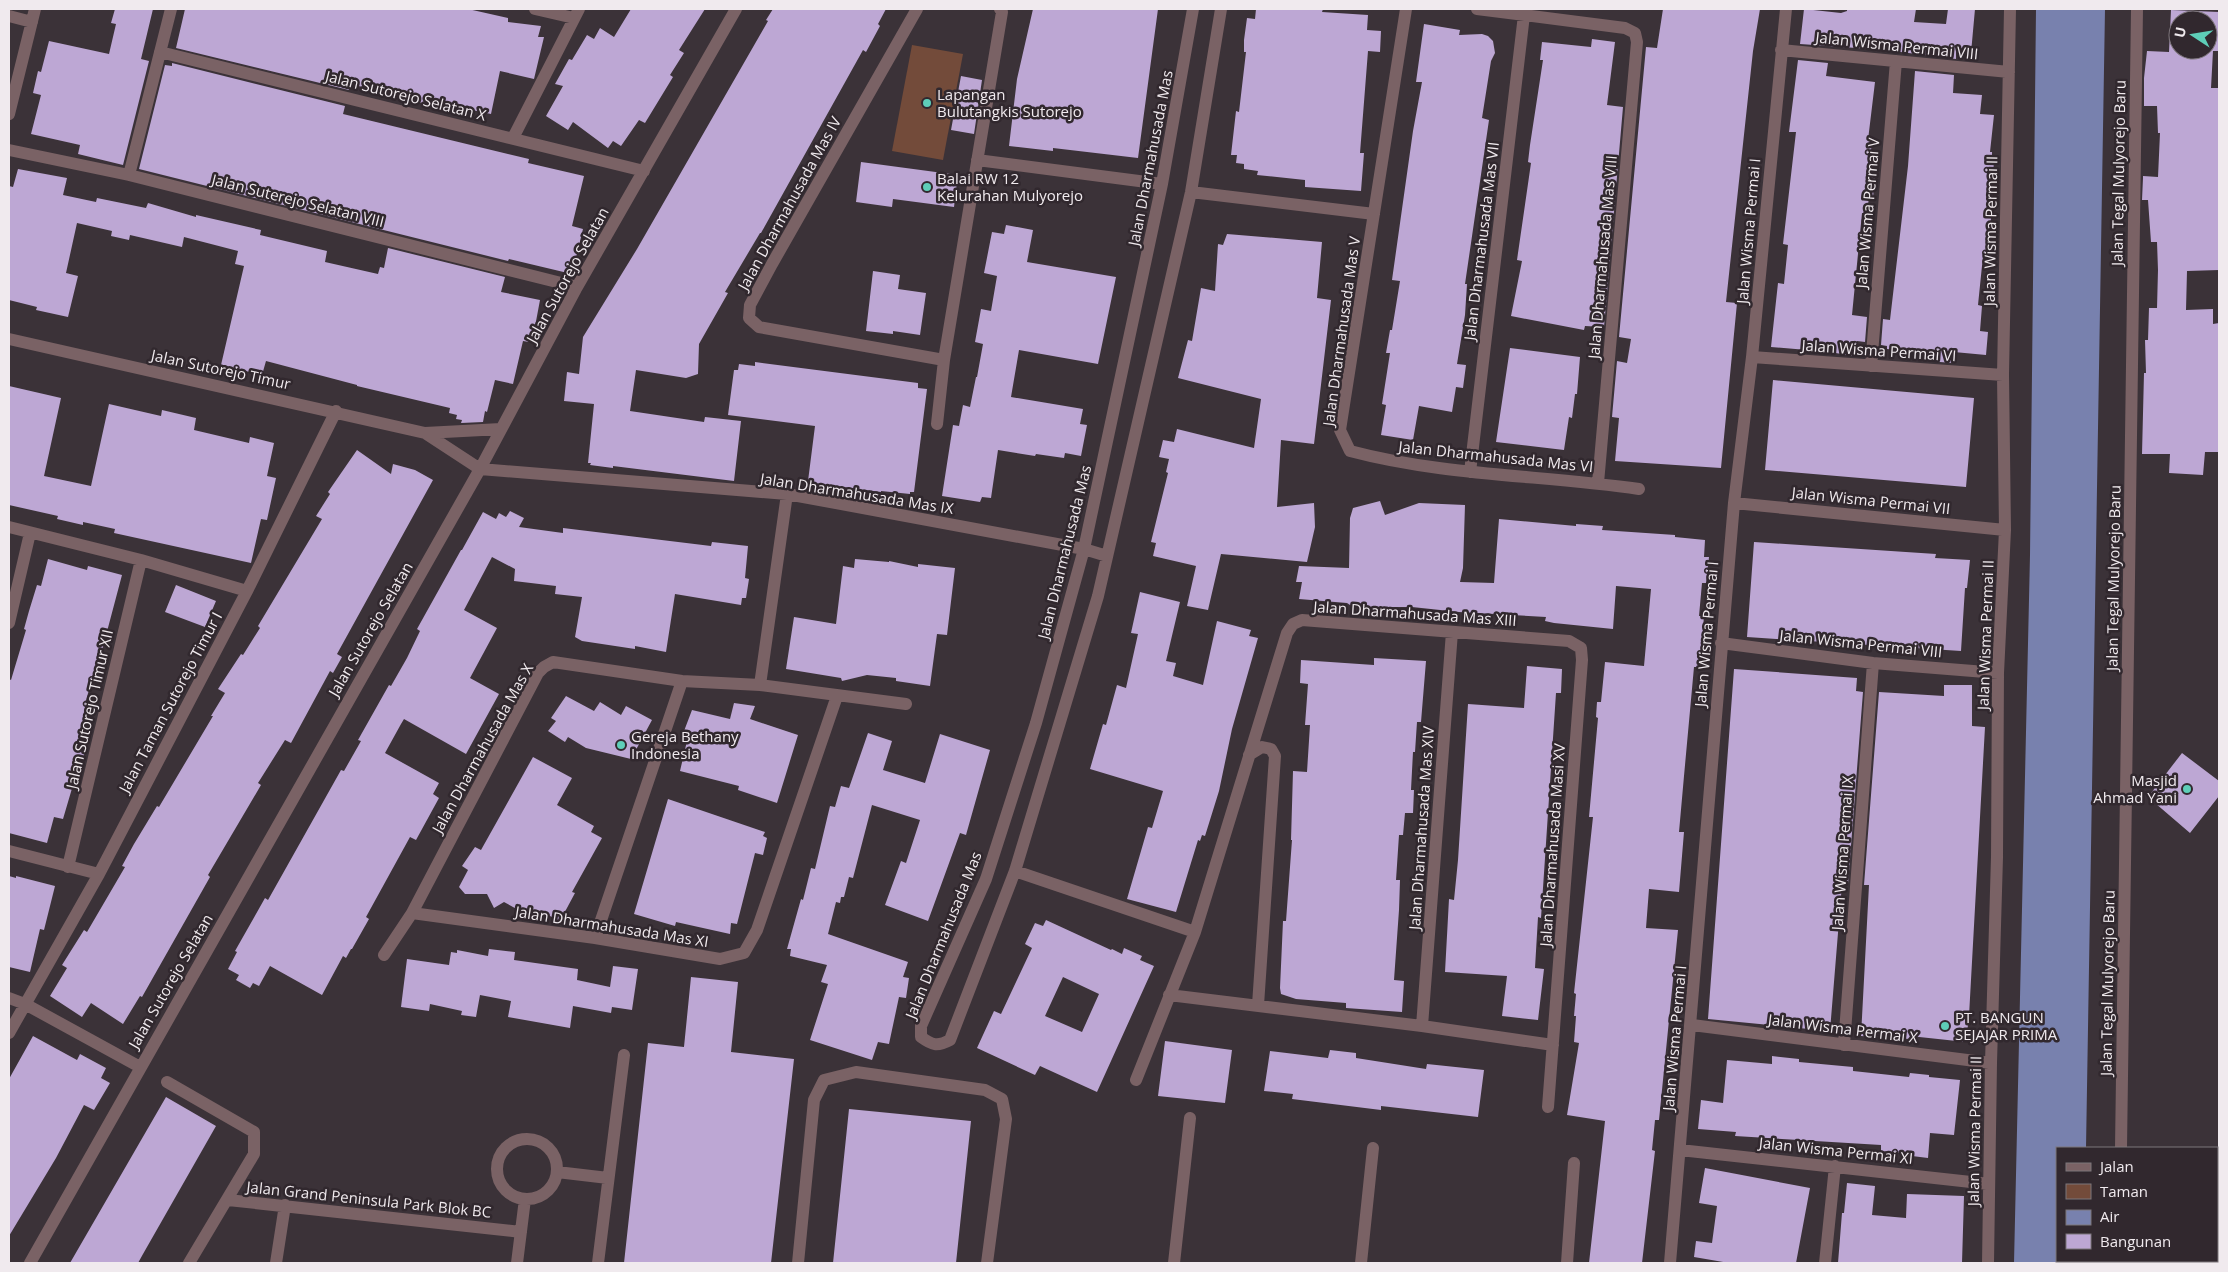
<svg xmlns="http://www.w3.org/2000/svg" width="2228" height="1272" viewBox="0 0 2228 1272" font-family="'Open Sans',sans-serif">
  <rect width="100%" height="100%" fill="#3b3238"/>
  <!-- green -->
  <path fill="#734b3a" d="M912,45L963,54L943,160L892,151Z"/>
  <!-- water -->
  <path fill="#7881ae" d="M2036,9H2105L2086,1148H2057V1261H2085V1263H2014L2030,555Z"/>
  <!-- building -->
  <path fill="#bda7d4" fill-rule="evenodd" d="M115,9H153L141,59L149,61L123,165L78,154L80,145L31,134L41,95L33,93L38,71L41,72L49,41L109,54L116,24L111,23Z
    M185,9H468L508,18V22L541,26L538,37H544L534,79L500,71L491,114L458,107L457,111L409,100V98L350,84L349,90L176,48Z
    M631,9H705L679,50L684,53L670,75L673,77L645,123L639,120L621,146L613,141L608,148L573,122L568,130L546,116L563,86L555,84L569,59L572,60L587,35L594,39L600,28L614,37Z
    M773,9H886L878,24L880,26L866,52L863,50L761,233H760L725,292L728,293L699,344L698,374L686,378L636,370L630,411L704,422L705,417L741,421L734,481L613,466V468L590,465L591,463H588L594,404L564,401L567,372L579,374L583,337L637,249L768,21L766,20Z
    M1033,9H1158L1138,158L1053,148V151L1009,146L1017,79Z
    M1256,9H1323L1322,12L1368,15L1367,30L1381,31L1380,52L1368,51L1360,153H1364L1361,191L1305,187V180L1257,175L1258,171L1244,169V164L1236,163L1237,155H1231L1236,111L1239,112L1246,52H1244V40L1247,18L1255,19Z
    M1663,9H1760L1753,51L1726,302L1737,303L1721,468L1615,461L1619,418L1612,417L1617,361L1627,363L1631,339L1619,337L1646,47L1657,48Z
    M1804,9L1841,13L1847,11V9H1916L1914,22L1946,24L1948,9H1975L1971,53L1956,52V59L1885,50L1800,44Z
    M2171,10L2219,12L2218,51H2213L2211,88H2219V270L2187,271L2186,310L2213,309V324L2219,323V452H2205L2203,475L2169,473L2170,454H2142L2144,373H2146L2145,340H2148L2149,308H2157L2158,270L2157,242H2151L2148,200H2142L2143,178V176L2158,177L2160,133H2158L2157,106H2144V78L2147,51L2169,52ZM2178,20H2208V50H2178Z
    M1424,24L1460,30L1459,35L1482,34L1488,36L1493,41L1495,53L1491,61L1482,118L1489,120L1465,284H1467L1465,315L1457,364L1466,365L1463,388L1456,387L1452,412L1419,406L1413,440L1381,435L1386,405L1382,404L1390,353H1386L1390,330H1392L1400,281L1392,280L1413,131L1422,82H1416Z
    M1592,39L1615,42L1607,105L1623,107L1604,327L1585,326L1584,330L1511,316L1522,261L1517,260L1531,163L1528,162L1530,145L1543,60H1540L1542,42L1591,47Z
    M1798,60L1828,63L1826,76L1875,82L1868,140L1872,141L1869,169L1876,170L1873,197H1869L1867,213H1862L1852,315L1867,317L1865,342L1857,341L1853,356L1807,348V350L1771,347L1778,283L1784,284L1788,245L1783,244L1796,132H1789Z
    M172,63L345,106L343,114L529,159L528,163L584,176L572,226L583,229L572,274L509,259L508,261L139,169L165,65L172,66Z
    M1915,71L1954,75L1953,93L1982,95L1980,114L1994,115L1990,152H1992V158L1994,159L1989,257L1983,256L1978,305L1982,306L1980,331L1988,332L1986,355L1954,352L1953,363L1914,360L1915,352L1887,349V346L1881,345L1883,319L1890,320L1908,166Z
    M961,76L982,80L974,134L951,130Z
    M861,162L958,175L954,207L893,199L892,207L856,202Z
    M18,169L67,178L63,195L96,202L97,198L146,208L148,203L196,217V215L261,230L260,235L327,251L325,262L378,274L380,267L384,268L388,248L505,277L501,292L540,300L534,332L531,331L529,342L523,341L513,384L495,380L487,412L485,411L483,422L461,423L462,420L456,419L457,415L449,413L450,408L357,386V385L266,361L262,375L221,365L244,266L235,264L238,251L184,237L182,247L130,235L129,240L111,236L112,231L77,223L66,273L78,276L68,317L36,310L37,307L9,300V186L13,187Z
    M1006,225L1033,230L1027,262L1116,277L1098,364L1019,350L1011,397L1083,409L1080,424L1087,425L1081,456L1065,453L1064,458L1036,454L1035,456L998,450L991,498L982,497L980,502L942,496L953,425L959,426L963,405L970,407L976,377H977L983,344L975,342L981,309L991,311L997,276L984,273L992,232L1004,234Z
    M1227,234L1322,242L1317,298L1331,300L1314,444L1281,440L1277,507L1314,503L1315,527L1307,562L1221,554L1208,610L1187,606L1196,566L1153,556L1156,543L1151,542L1168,473L1166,472L1169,459L1159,457L1163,440L1174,442L1177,429L1254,448L1261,399L1178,378L1188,340L1192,341L1201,288L1215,291L1218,244L1223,245Z
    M873,271L900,275L898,289L926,293L920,335L893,331V334L866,331Z
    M1510,348L1580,357L1577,394H1575L1572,418L1569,417L1564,450L1496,442Z
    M755,362L918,383V388L927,389L914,492H910V494L881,491V492L844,487L843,495L807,489L815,426L728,415L734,370H738L739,364L755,366Z
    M1773,380L1974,398L1966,487L1765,470Z
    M9,386L61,398L44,476L91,486L109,404L161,416L162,410L196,418L194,430L249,443L250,437L274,443L267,476L276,478L267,520L261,519L251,563L114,533L115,529L83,522V525L57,519L58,516L9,505Z
    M357,450L391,474L393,464L415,470L433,480L337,654L342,657L333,673L330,671L291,743L285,740L258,783L261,785L208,875L210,877L142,997L140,996L123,1024L91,1003L82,1017L50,996L67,968L62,965L84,930L87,932L125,867L122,866L134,844L157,806L159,807L213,716H211L225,693L218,689L241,654L243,655L260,628L258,626L322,519L316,516L330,494L328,492Z
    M1380,501L1385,515L1419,503L1465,505L1463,568L1460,582L1494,583L1499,519L1576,526V524L1603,526L1602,530L1675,535V537L1705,540L1704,557H1709L1706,583H1702L1699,616H1704L1700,667H1694L1684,776L1679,832H1684L1679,892L1649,889L1646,928L1678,930L1659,1120H1655L1652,1150L1655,1151L1642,1263H1589L1605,1121L1567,1115L1579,1043L1574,1042L1576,1016H1574L1576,994L1574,993L1593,817H1589L1598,718L1596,717L1597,702H1601L1605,662L1644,666L1651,589L1616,586L1613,629L1554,623L1545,621L1546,617L1459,612L1412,607H1353L1347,603L1299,599L1302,582H1296L1299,566L1349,568L1350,518L1353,508Z
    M510,511L524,518L519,527L563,533V528L711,546L712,542L748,546L745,578L749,579L746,598H742L741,605L675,594L666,652L635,646V649L582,641L575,637L582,597L555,594L556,586L514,581L515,569L492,557L464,610L497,628L470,678L499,694L466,754L404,719L401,724L385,753L439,783L433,794L439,798L416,840L410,837L366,917L369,919L352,949H351L346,958L343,956L322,995L270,966L259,986L253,983L250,988L236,980L239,975L228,969L237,952L235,951L265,898L268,900L341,770L344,771L361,741L358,740L389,685L391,686L407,658L420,631L417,629L461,550H462L483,512L496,519L499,513L506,517Z
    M1754,542L1936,554L1935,558L1970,560L1967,588H1965L1961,651L1747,637Z
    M48,559L87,570L88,566L122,575L96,673L94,672L85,704L90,705L81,746L86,748L80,769L78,768L63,819L54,817L47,843L9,833V679L11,680L26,630L24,629L29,611L37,585L41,586Z
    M855,559L889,562V561L918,567V564L955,568L947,635L937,634L930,686L896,681V678L867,675L842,681L841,678L786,669L794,617L836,624L843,566L854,568Z
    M176,585L216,601L205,627L165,612Z
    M1140,592L1180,602L1166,661L1176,663L1173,676L1203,685L1217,621L1251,630L1249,636L1258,638L1232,729L1219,791L1205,836L1202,835L1200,841L1198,840L1176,912L1127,899L1148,827L1152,828L1163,791L1090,769L1103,724L1106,725L1117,685L1126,688L1138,634L1131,633Z
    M1374,658L1426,661L1421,722H1417L1415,752H1413L1411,790H1414L1413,813H1405L1403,835H1399L1396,880H1400L1399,910L1394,980L1404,981L1402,1012L1346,1008V1003L1296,999L1281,994L1280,988L1283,921H1286L1292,840H1291L1293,771L1307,772L1310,725H1305L1308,684L1300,683L1301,660L1374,665Z
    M1527,666L1562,669L1561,693H1556L1541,918L1538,917L1535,968L1544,969L1538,1020L1502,1016L1507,976L1445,972L1449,899L1454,900L1458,860L1468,704L1524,708Z
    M1734,669L1857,678L1856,691L1863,692L1848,884H1842L1830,1031L1708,1019Z
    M1944,685H1972V726L1985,727L1969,1016L1966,1042L1910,1036V1039L1861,1036L1869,885H1864L1879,692L1944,696Z
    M566,696L594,711L600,702L621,715L626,706L652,720L631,759L586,748L568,737L565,742L548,731L556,721L551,718Z
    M734,703L755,706L750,719L798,735L777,803L738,790L739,786L680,771L687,741L681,739L692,710L730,719Z
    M868,733L892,741L883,770L925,783L940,734L990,750L966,835L960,833L928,921L885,905L901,861L906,863L920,820L872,805L853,878L849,877L844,897H841L840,903L836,902L828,934L908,962L903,977L909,978L906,998L899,997L889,1044L878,1042L872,1060L810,1040L828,984L821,982L827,965L790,956L791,949H787L801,899L803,900L811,868L815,869L830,806L835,807L841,786L849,788Z
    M2182,753L2219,781V796L2190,833L2148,797Z
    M533,757L572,778L557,805L594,826L591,832L602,838L572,892L575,893L560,921L546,914L542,923L504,902L494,908L487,894H465L459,887L468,870L462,866L475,847L481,850Z
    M668,799L765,832L763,836L767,838L763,855L755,853L754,857L737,924L731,923L730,934L676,922L675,926L634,914Z
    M9,876L16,878V876L55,886L44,930L40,929L30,972L9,967Z
    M1046,920L1111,950L1112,949L1122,954L1124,948L1142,956L1140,960L1154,966L1097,1092L1040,1066L1035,1075L977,1048L994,1011L1001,1014L1032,948L1025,944L1035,923L1043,926ZM1063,977L1099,994L1082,1032L1045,1016Z
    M489,949L515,952L514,960L578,969L577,980L610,987L613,966L638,969L632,1010L612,1007L611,1013L573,1006L570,1028L508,1017L511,1001L480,995L476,1017L461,1015L462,1011L430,1004L429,1011L401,1007L407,959L449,965L451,952L457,953V950L488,956Z
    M691,977L738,982L731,1052L794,1059L771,1263H624L648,1043L684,1047Z
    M33,1036L77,1060L80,1054L106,1068L101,1078L110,1083L94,1110L84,1105L56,1158L9,1236V1079Z
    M1165,1041L1232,1050L1225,1103L1158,1096Z
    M1330,1050L1356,1053V1058L1426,1069L1427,1064L1484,1070L1478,1117L1381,1106V1110L1292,1099L1293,1094L1264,1091L1270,1051L1328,1058Z
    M1772,1056L1799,1059V1062L1853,1067V1071L1909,1077L1910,1073L1929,1075V1077L1960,1080L1954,1135L1930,1133L1928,1158L1912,1156L1913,1154L1881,1151V1145L1735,1136L1736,1132L1698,1129L1701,1100L1723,1103L1727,1060L1772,1064Z
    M166,1097L216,1126L143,1254L138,1263H70Z
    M849,1109L971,1121L956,1263H833Z
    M1705,1168L1810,1188L1796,1263H1729L1694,1257L1696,1241L1712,1243L1717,1206L1699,1203Z
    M1847,1183L1875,1186L1872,1215L1906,1218L1907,1194L1964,1196L1962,1263H1838L1842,1213H1844Z"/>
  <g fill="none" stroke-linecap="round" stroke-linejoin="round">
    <!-- street -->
    <path stroke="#7a6265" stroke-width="12" d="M535,9L574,18
      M917,9L772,264L750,305L749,318L759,327L944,360
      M1193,9L1162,184L1084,549L1036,723L986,879L921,1026V1037C932,1045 937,1047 950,1040L1015,871L1098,596L1191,192L1221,9
      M1406,9L1340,430L1350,451C1444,476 1543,475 1639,489
      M1477,9L1625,28L1635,33L1637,42L1598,483
      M9,16L32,22
      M1781,50L2009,72
      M160,52L644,171
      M9,114L35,9
      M513,138L579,9
      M9,150L129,175L577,287
      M977,160L1162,184
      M129,175L171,9
      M1191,192L1374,214
      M9,339L425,433L501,429
      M1752,357L2003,375
      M1871,366L1896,61
      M937,424L944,360L1002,12L1000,9
      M425,433L480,469
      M480,469L787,494L1084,549L1107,556
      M1470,472L1524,15
      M1734,503L2005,530
      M9,527L141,560L247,591
      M9,623L30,533
      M1721,643L1873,663L1998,673
      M760,685L787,494
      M1249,755L1262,747L1271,749L1275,756L1258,1005
      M9,851L99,874
      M68,867L141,560
      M1015,871L1195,932
      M412,913L595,938L720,959L744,953L757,930L837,696
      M595,938L682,681
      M384,955L412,913L538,673L544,667L553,662L682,681L760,685L906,704
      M1169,995L1422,1026L1553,1045
      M9,998L25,1004L140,1067
      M1692,1025L1991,1063
      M1422,1026L1452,632
      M9,1033L99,874L247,591L336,411
      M1844,1045L1873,663
      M1136,1080L1195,932L1287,633L1293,624L1302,620L1569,641L1581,648L1582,660L1548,1107
      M167,1082L254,1132V1154L189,1263
      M497 1169a30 30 0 1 1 60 0a30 30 0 1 1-60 0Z
      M2121,1148L2137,9
      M1680,1150L1989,1184
      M557,1172L608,1178
      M228,1200L521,1232
      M30,1263L480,469L577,287L736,9
      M276,1263L285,1205
      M517,1263L525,1199
      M598,1263L624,1055
      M798,1263L814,1100L824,1080L856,1072L985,1090L1002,1099L1006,1119L987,1263
      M1174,1263L1190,1118
      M1361,1263L1373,1148
      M1567,1263L1574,1163
      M1670,1263L1734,503L1752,357L1786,9
      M1825,1263L1835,1166
      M1988,1263L1991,1063L1997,857L1998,673L2005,530L2003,375L2010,9
      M2120,1263V1261"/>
  </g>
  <!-- markers -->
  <g fill="#5eceb8" stroke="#31282e" stroke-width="2">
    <circle cx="927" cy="103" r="5"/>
    <circle cx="927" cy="187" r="5"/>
    <circle cx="621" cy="745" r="5"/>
    <circle cx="2187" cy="789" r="5"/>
    <circle cx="1945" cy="1026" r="5"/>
  </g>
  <g text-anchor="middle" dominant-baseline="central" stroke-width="5" stroke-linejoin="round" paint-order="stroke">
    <!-- street labels -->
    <g font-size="15" fill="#f0eaee" stroke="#31282e">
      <text transform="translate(1897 45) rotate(6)">Jalan Wisma Permai VIII</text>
      <text transform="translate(406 95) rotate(14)">Jalan Sutorejo Selatan X</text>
      <text transform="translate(1150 158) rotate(-79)">Jalan Dharmahusada Mas</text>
      <text transform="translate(2118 173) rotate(-89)">Jalan Tegal Mulyorejo Baru</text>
      <text transform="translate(298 200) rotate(14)">Jalan Suterejo Selatan VIII</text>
      <text transform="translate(789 203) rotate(-61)">Jalan Dharmahusada Mas IV</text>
      <text transform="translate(1867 213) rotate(-85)">Jalan Wisma Permai V</text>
      <text transform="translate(1748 231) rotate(-85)">Jalan Wisma Permai I</text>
      <text transform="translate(1990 231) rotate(-89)">Jalan Wisma Permai II</text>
      <text transform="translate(1481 241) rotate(-83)">Jalan Dharmahusada Mas VII</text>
      <text transform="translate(1602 257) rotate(-85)">Jalan Dharmahusada Mas VIII</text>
      <text transform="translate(567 275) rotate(-61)">Jalan Sutorejo Selatan</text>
      <text transform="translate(1341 331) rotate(-82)">Jalan Dharmahusada Mas V</text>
      <text transform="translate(1879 350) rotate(4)">Jalan Wisma Permai VI</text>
      <text transform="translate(221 369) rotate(12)">Jalan Sutorejo Timur</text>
      <text transform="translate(1496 456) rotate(6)">Jalan Dharmahusada Mas VI</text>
      <text transform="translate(857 493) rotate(9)">Jalan Dharmahusada Mas IX</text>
      <text transform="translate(1871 500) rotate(6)">Jalan Wisma Permai VII</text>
      <text transform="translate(1064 552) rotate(-76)">Jalan Dharmahusada Mas</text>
      <text transform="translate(2113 578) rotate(-89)">Jalan Tegal Mulyorejo Baru</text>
      <text transform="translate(1415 613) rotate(4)">Jalan Dharmahusada Mas XIII</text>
      <text transform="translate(370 629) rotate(-60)">Jalan Sutorejo Selatan</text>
      <text transform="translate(1706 634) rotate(-85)">Jalan Wisma Permai I</text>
      <text transform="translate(1985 635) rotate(-88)">Jalan Wisma Permai II</text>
      <text transform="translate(1861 643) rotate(6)">Jalan Wisma Permai VIII</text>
      <text transform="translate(170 702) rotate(-62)">Jalan Taman Sutorejo Timur I</text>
      <text transform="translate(89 709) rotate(-77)">Jalan Sutorejo Timur XII</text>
      <text transform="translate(482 748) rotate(-61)">Jalan Dharmahusada Mas X</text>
      <text transform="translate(1421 828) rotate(-86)">Jalan Dharmahusada Mas XIV</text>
      <text transform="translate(1552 845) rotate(-86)">Jalan Dharmahusada Masi XV</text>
      <text transform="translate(1842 853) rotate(-86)">Jalan Wisma Permai IX</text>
      <text transform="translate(612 926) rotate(9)">Jalan Dharmahusada Mas XI</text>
      <text transform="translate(943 935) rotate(-68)">Jalan Dharmahusada Mas</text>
      <text transform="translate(170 981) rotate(-60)">Jalan Sutorejo Selatan</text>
      <text transform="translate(2107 983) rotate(-89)">Jalan Tegal Mulyorejo Baru</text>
      <text transform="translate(1843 1028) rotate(7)">Jalan Wisma Permai X</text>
      <text transform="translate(1674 1038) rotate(-85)">Jalan Wisma Permai I</text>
      <text transform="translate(1974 1131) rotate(-89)">Jalan Wisma Permai II</text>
      <text transform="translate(1836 1150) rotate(6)">Jalan Wisma Permai XI</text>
      <text transform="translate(369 1199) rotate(6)">Jalan Grand Peninsula Park Blok BC</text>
    </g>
    <!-- poi labels -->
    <g font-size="15" fill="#f0eaee" stroke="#31282e" text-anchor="start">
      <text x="937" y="94">Lapangan<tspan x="937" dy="17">Bulutangkis Sutorejo</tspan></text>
      <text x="937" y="178">Balai RW 12<tspan x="937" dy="17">Kelurahan Mulyorejo</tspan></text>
      <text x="631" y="736">Gereja Bethany<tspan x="631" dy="17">Indonesia</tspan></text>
      <text x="2177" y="780" text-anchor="end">Masjid<tspan x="2177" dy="17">Ahmad Yani</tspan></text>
      <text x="1955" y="1017">PT. BANGUN<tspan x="1955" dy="17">SEJAJAR PRIMA</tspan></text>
    </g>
  </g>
  <!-- border -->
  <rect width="2228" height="1272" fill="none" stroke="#f0eaee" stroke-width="20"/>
  <!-- legend -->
  <rect x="2056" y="1147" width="162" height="115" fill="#31282e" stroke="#7d767b"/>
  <rect x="2066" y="1163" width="25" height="8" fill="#7a6265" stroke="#7d767b"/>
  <text x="2100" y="1172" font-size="15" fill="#f0eaee">Jalan</text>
  <rect x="2066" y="1184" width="25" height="15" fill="#734b3a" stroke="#7d767b"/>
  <text x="2100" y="1197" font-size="15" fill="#f0eaee">Taman</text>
  <rect x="2066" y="1210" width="25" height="15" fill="#7881ae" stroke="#7d767b"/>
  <text x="2100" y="1222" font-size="15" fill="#f0eaee">Air</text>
  <rect x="2066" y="1234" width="25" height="15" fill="#bda7d4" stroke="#7d767b"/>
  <text x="2100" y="1247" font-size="15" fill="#f0eaee">Bangunan</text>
  <!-- north arrow -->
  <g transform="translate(2193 35) rotate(282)"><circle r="24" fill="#31282e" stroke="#7d767b"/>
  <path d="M0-4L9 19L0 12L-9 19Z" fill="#5eceb8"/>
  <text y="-8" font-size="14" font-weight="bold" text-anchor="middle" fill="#f0eaee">U</text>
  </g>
</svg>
